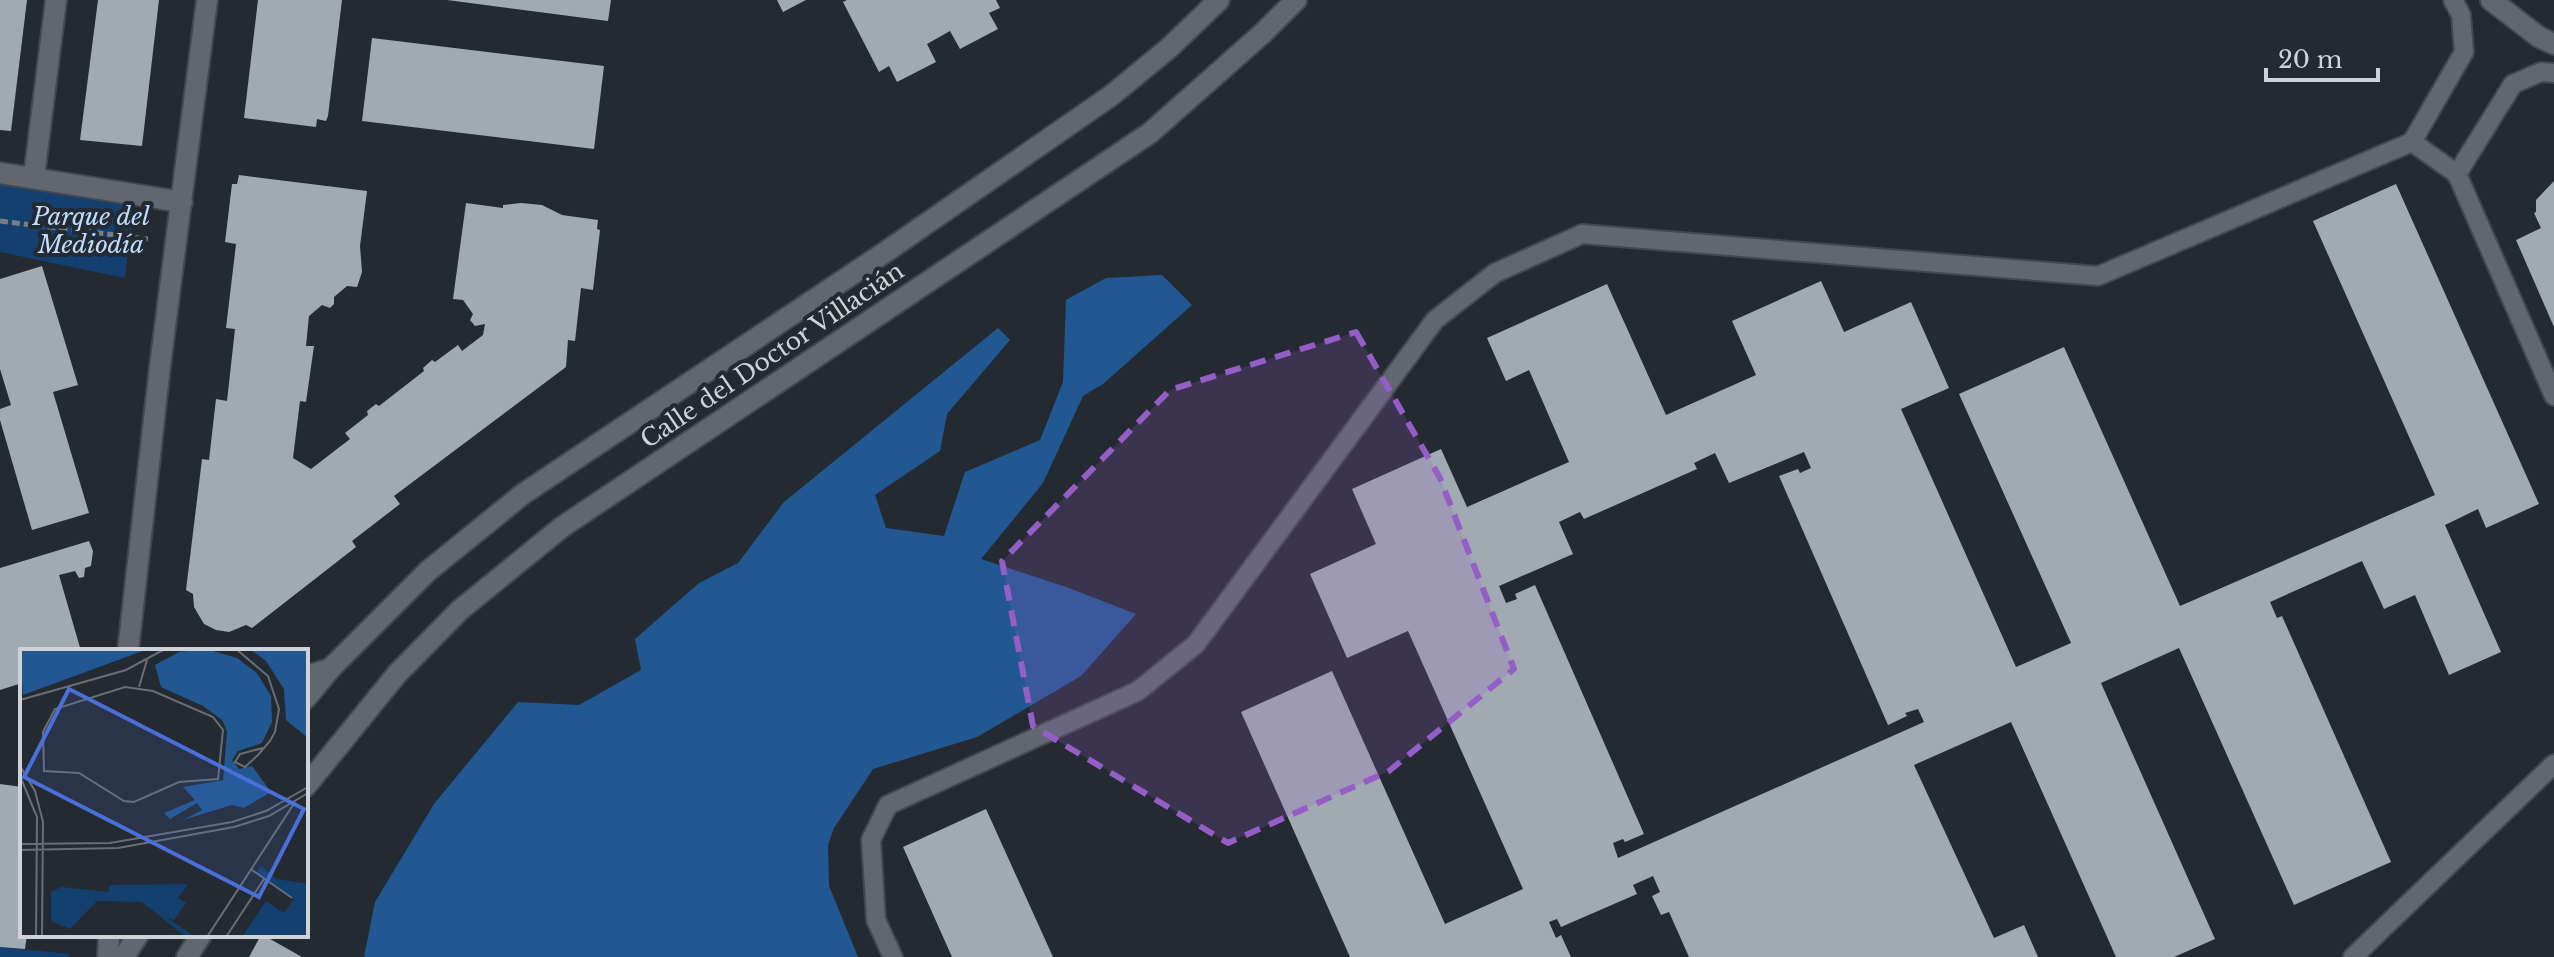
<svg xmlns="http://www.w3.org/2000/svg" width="2554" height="957" viewBox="0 0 2554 957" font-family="'Libre Baskerville',serif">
  <rect width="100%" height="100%" fill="#242a31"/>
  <!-- green -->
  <path fill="#13406f" d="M0,178L135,195L125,278L0,252Z
    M0,947L70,954L69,957H0Z"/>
  <!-- forest -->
  <path fill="#225891" d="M1162,275L1192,305L1103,384L1083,396L1043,483L981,559L1069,588L1136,614L1081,676L977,737L873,769L834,828L828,845L829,886L858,957H364L375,902L434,804L518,702L579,705L641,670L635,639L699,583L738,563L784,502L998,328L1010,340L947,414L940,451L875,495L886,528L944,536L965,472L1040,440L1063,382L1066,300L1106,278Z"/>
  <!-- building -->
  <path fill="#a1a9b2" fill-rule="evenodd" d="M0,0H27L11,131L0,130Z
    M98,0H159L142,146L80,140Z
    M258,0H342L328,116L326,121L317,119L316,127L244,118Z
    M447,0H611L608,21Z
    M777,0H806L783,12Z
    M847,0H996L1000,8L989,13L998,29L960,49L950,31L927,44L936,62L897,82L889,66L879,72L843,2Z
    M372,38L604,66L594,149L362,121Z
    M239,175L367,191L360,246L362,272L357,287L347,286L334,297V304L330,308L322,305L309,316L306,346H314L306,402L300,401L293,458L311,469L350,439L345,433L368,415L367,411L376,404L379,406L424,371L423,368L432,360L435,362L458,345L462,351L483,335L485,324L475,326L470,320L473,314L463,300L453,299L466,203L503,208V205L521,203L542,205L562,215L598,220L597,229L600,230L593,290L581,288L575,341L568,340L566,367L394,496L400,504L352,541L356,547L252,628L246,625L229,632L216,630L204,624L194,607L193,594L186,590L202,459L209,460L216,399L227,401L235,329L226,328L236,244L225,242L232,184H237Z
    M2554,181V327L2516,240L2541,228L2534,213L2536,212V200Z
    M2396,184L2539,504L2486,528L2478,509L2445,525L2501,652L2449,675L2415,595L2384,609L2362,561L2270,602L2277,618L2282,616L2391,862L2294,905L2179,648L2101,683L2215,939L2174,957H2116L2011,722L1914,765L1994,938L2024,925L2038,957H1689L1669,912L1661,915L1652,896L1660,892L1653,876L1633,885L1637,894L1561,927L1557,919L1549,922L1556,938L1561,935L1571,957H1350L1241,712L1332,671L1445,924L1523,889L1408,631L1347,658L1310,574L1376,544L1352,489L1441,449L1467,507L1569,462L1529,370L1506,381L1487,338L1607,284L1666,415L1756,375L1732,321L1821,281L1844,332L1911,302L1949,388L1901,409L2016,667L2071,643L1959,394L2064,347L2180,606L2435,495L2313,221ZM1804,452L1811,468L1800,473L1798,469L1779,476L1888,725L1907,716L1905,713L1918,709L1924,722L1618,858L1613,843L1623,839L1625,842L1644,834L1535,585L1515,594L1517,599L1506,603L1499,586L1573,554L1559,522L1580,512L1584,519L1697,469L1694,463L1715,453L1729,483Z
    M42,266L78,385L53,392L89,513L32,530L0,420V409L11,405L0,369V279Z
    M89,541L93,551L91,566L85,568L84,577L79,578L75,571L59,575L81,651H22V683L0,690V568Z
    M0,784L22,787V935H27L25,949L0,947Z
    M986,809L1053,957H952L903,847Z
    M261,935H263L302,957H249Z"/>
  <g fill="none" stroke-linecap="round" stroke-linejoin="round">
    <defs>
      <path id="lane" d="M2412,142L2464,52L2461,15L2453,0
        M2457,174L2513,84L2541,72L2554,73
        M893,957L876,920L871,840L888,805L1138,691L1196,644L1435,320L1495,273L1582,234L2098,276L2412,142L2457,174L2554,396
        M2353,957L2554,764"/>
      <path id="street" d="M0,173L182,202
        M34,177L56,0
        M128,651L160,366L207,0
        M306,676L330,669
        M108,957L109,935"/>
      <path id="secondary" d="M2491,0L2539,37L2554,44
        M306,698L330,669L428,571L523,494L884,253L1112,95L1169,48L1219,0
        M306,786L397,674L460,610L562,527L1150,133L1263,33L1296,0
        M124,957L138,935
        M187,957L201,935"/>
    </defs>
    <!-- lane casing -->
    <use href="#lane" stroke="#43484e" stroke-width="22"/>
    <!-- street casing -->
    <use href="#street" stroke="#43484e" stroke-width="24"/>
    <!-- secondary casing -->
    <use href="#secondary" stroke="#43484e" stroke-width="24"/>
    <!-- path -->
    <path stroke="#797e84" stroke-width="5" stroke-dasharray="8 4" stroke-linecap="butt" d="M0,221L148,239"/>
    <!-- lane -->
    <use href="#lane" stroke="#606770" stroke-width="18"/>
    <!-- street -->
    <use href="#street" stroke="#606770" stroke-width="20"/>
    <!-- secondary -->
    <use href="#secondary" stroke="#606770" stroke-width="20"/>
  </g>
  <!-- marked area -->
  <path fill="#945ec6" fill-opacity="0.2" stroke="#945ec6" stroke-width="6" stroke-dasharray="16 10" stroke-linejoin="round" d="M1356,332L1440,478L1514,669L1389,771L1228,843L1033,726L1002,561L1170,390Z"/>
  <g text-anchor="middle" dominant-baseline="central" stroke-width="8" stroke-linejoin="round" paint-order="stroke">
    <!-- park labels -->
    <g font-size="24" font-style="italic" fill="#bfdcfe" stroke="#242a31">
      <text x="91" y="216">Parque del<tspan x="91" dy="28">Mediodía</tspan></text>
    </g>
    <!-- street labels -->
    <g font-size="24" fill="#cfd3d8" stroke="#242a31">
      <text transform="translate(772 355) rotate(-34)">Calle del Doctor Villacián</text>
    </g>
  </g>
  <!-- overview -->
  <g transform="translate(20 649)">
    <rect width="288" height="288" fill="#242a31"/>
    <path d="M241,217L257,230L288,235V288H222L246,252L264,264L274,250L236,224ZM168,235L158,249L166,254L154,271L146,268L175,288H166L122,253L77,252L50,280L31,272V243L41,238L89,243V236Z" fill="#13406f"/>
    <path d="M0,0H128L3,46ZM186,0L217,9L237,24L251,47L252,73L242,94L218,102L212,111L219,120L232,117L251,143L224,159L212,156L163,171L182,161L177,154L150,170L144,164L175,151L163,138L203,131L207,82L202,71L183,57L141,38L135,16L159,3ZM230,0H288V89L266,71L264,40L246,12Z" fill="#225891"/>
    <path fill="none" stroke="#686e74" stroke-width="2" d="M216,0L248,27L259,60L255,83L250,92L238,106L225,118L215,113L220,105L243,99M105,38L133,42L193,68L203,81L198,130L159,133L114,153L104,152L59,124L24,122L23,83L35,60ZM119,38L127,11M0,51L106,21L145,0M0,117L15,142L23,173L22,288M0,127L17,168L16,288M0,195L90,194L212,173L246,162L288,138M0,201L98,199L214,178L249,167L288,144M232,221L272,249M187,288L275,153M206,288L244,230"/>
    <path fill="#4a6fd8" fill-opacity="0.15" stroke="#4a6fd8" stroke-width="4" d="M49,40L284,160L239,248L4,128Z"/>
    <rect width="288" height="288" fill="none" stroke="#cfd3d8" stroke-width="4"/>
  </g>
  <!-- scale -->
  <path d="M2266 68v12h112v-12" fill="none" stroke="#cfd3d8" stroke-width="4"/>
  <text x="2278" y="68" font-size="24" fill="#cfd3d8" stroke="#242a31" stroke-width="6" paint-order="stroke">20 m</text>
</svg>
